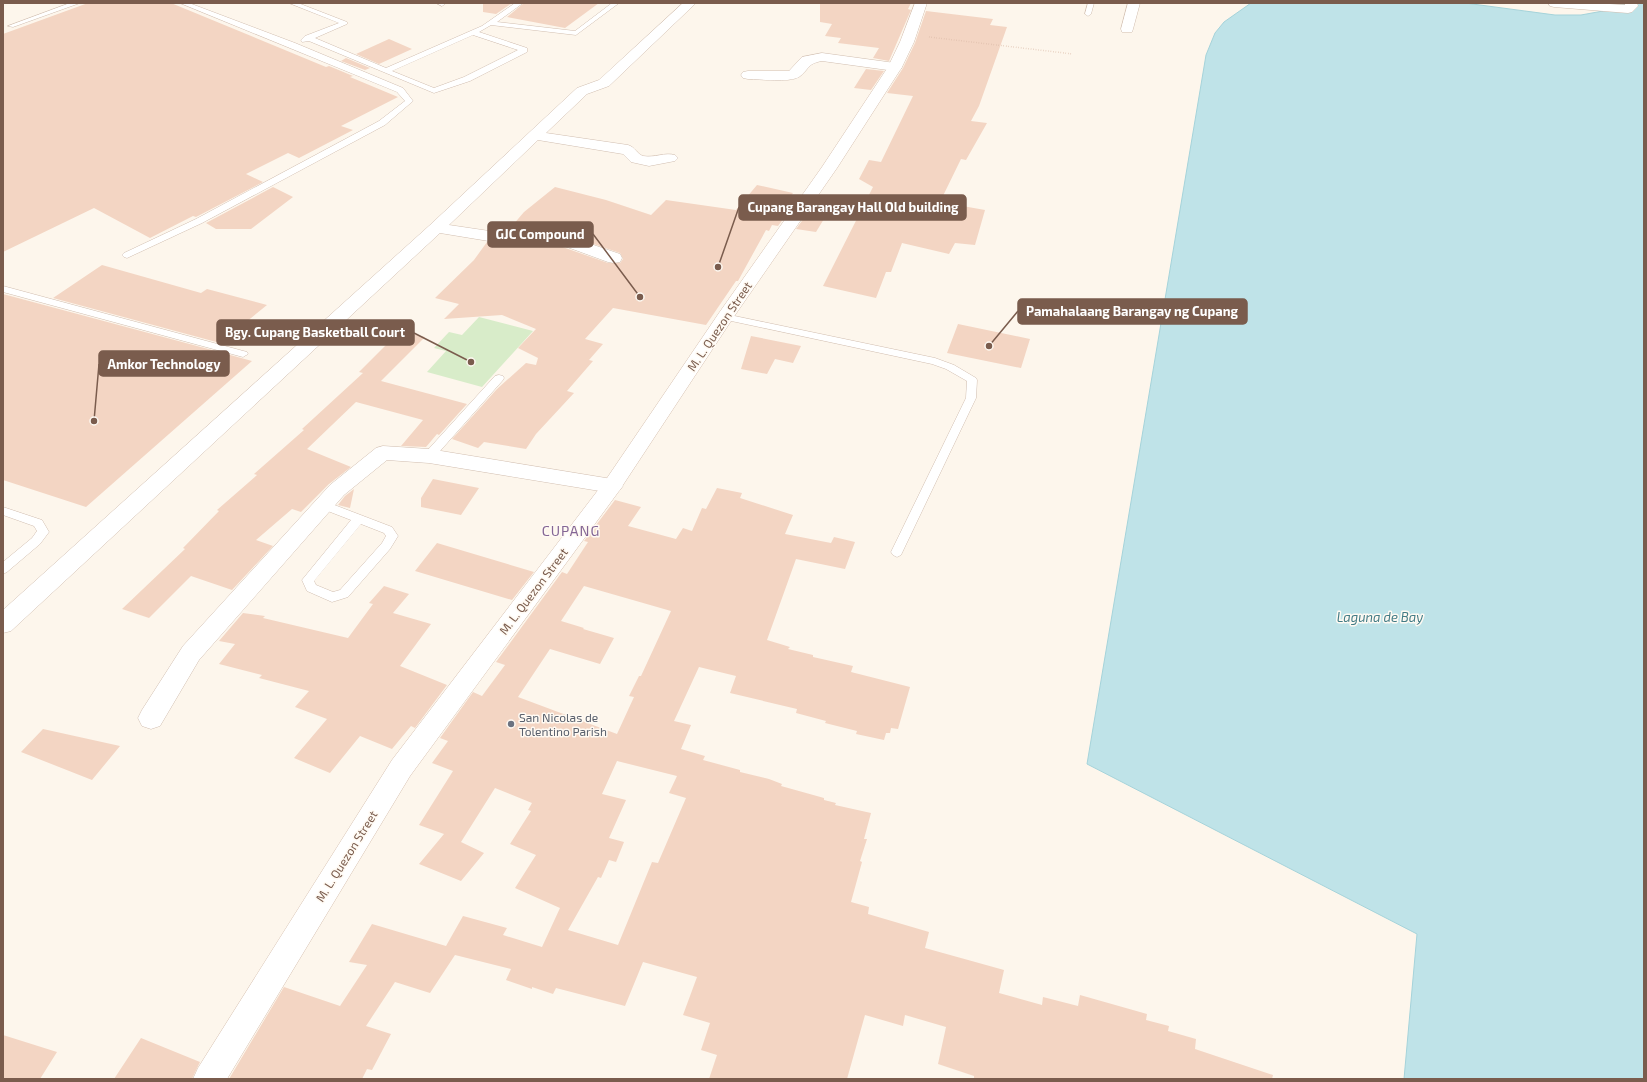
<svg xmlns="http://www.w3.org/2000/svg" width="1647" height="1082" viewBox="0 0 1647 1082" font-family="'Exo 2',sans-serif">
  <rect width="100%" height="100%" fill="#fdf6ec"/>
  <!-- green -->
  <path fill="#d8ecc9" d="M479,317L533,331L482,387L427,372L446,351L434,348L449,332L462,335Z"/>
  <!-- water -->
  <path fill="#bfe3e8" stroke="#a5d3da" d="M1251,3H1465L1555,15H1581L1603,11L1611,3H1644V1079H1404L1417,934L1087,764L1206,55L1215,33L1224,22Z"/>
  <!-- building -->
  <path fill="#f3d5c3" fill-rule="evenodd" d="M88,3H171L326,67L329,66L353,76L350,77L398,97L341,126L353,130L299,158L288,153L246,174L263,182L196,217L193,216L150,238L94,208L3,252V34Z
    M483,3H512L496,14L483,12Z
    M524,3H599L565,28L507,17Z
    M820,3H911L908,9L911,10L889,61L873,58L879,48L838,43L841,38L825,36L832,24L820,22Z
    M926,11L993,19L990,25L1007,27L979,106L971,121L987,123L966,160L961,159L940,202L985,210L975,245L955,243L949,254L902,243L891,272H886L876,298L823,286L873,187L859,179L869,160L881,162L913,96L887,93L903,68L915,43Z
    M389,39L412,49L379,64L356,54Z
    M346,58L370,68L365,70L341,61Z
    M866,69L884,71L871,90L854,88Z
    M757,185L793,193L783,205L792,207L778,226L772,225L769,231L766,230L738,281H736L706,325L613,308L585,339L603,344L589,360L593,361L567,391L574,393L536,434L526,449L484,442L478,448L452,439L497,389L526,363L536,365L538,358L518,348L536,329L502,315L444,319L459,304L435,298L474,260L487,242L519,247L526,246L537,238L608,263H620L623,259L620,253L538,225L525,228L516,233L507,232L524,212L555,187L606,200L651,215L666,200L736,210Z
    M273,187L293,197L251,229H216L206,223Z
    M810,210L827,214L816,232L796,229Z
    M102,265L201,293L207,289L267,305L220,343L53,298Z
    M3,294L212,350L252,361L86,507L3,480Z
    M958,324L1030,339L1021,368L947,353Z
    M400,331L425,337L381,381L467,404L439,435L437,434L426,447L401,446L423,420L356,402L307,449L351,467L329,484L301,512L292,509L256,540L273,546L232,590L191,576L149,618L122,609L185,549L183,548L219,511L217,510L257,475L254,474L304,430L302,429L363,373L359,372Z
    M751,336L801,346L793,363L775,359L767,374L741,369Z
    M433,479L479,488L461,515L421,507V498Z
    M717,488L742,493L740,498L793,515L785,534L831,543L834,537L855,542L845,569L796,559L767,640L790,647L788,649L813,655V657L853,666L851,672L910,687L898,729L891,728L890,733H886L884,740L856,734L857,731L825,723L826,721L796,713L797,709L730,693L736,676L699,667L674,721L691,725L681,749L705,756L703,760L740,770V772L769,779L782,784L781,786L824,798V800L836,803L835,805L871,813L864,839H867L860,861L862,862L851,902L869,907L868,914L929,932L925,948L1004,970L999,993L1042,1005L1043,997L1078,1006L1080,995L1147,1014L1146,1020L1169,1026L1168,1031L1196,1039L1195,1049L1273,1075L1272,1079H974V1076L938,1064L946,1027L905,1015L903,1026L865,1015L847,1079H709L717,1055L701,1050L710,1023L683,1015L697,977L643,962L625,1006L556,988L553,994L532,987V989L506,980L511,969L455,955L430,993L395,982L366,1026L391,1034L372,1070L367,1069L362,1079H229L284,987L340,1006L367,965L349,962L372,924L446,946L463,916L507,928L503,935L542,947L560,908L515,888L536,855L510,844L531,811L528,810L532,803L495,788L461,842L484,853L461,881L419,864L444,834L419,825L453,771L432,763L448,741L440,738L473,692L482,696L505,665L496,662L562,572L567,574L588,542L584,541L615,500L641,507L628,526L676,539L683,528L692,531L702,508L706,509ZM584,586L671,611L641,676H639L629,696L634,697L617,734L518,697L550,649L600,664L614,638L583,629L584,628L561,621ZM617,761L677,776L669,793L686,798L658,863L652,862L618,945L568,930L598,877L601,878L609,860L616,862L624,842L609,838L626,800L602,794Z
    M354,489L350,508L338,505L345,496Z
    M437,543L534,572L512,600L415,571Z
    M384,586L409,594L393,613L431,624L400,666L447,685L415,728L411,726L392,749L360,736L330,773L294,758L327,719L295,707L309,691L259,678L262,675L219,664L235,644L219,641L243,613L265,616L263,618L348,638L373,604L369,603Z
    M43,729L120,746L92,780L21,752Z
    M3,1035L57,1052L40,1079H3Z
    M141,1038L200,1062L192,1079H114Z"/>
  <g fill="none" stroke-linecap="round" stroke-linejoin="round">
    <defs>
      <path id="service" d="M70,3H80L13,27L8,26Z
        M180,3H189L295,43L403,88L413,101L385,125L202,223L127,258L124,257L122,255L124,253L196,219L379,121L405,101L397,92Z
        M289,3H298L347,22V24L315,38L386,68L482,26L515,3H523L497,22L575,31L612,3H619L576,35L491,25L479,32L527,48V52L470,81L434,93L309,41L302,42L301,40L305,36L339,23ZM473,35L518,50L464,77L434,88L392,71Z
        M436,3H445V4L442,6Z
        M1088,3H1094L1091,14L1088,16L1085,14Z
        M3,286L247,352L248,354L243,357L3,292Z
        M725,314L935,358L954,365L976,378L977,380L976,398L901,555L897,557L893,555L891,552L966,398L967,381L946,369L932,364L722,319L720,317Z
        M499,375L503,376L504,378L503,380L433,459H425L423,456L425,453L495,376Z
        M324,501L392,527L398,536L390,549L348,597L332,602L307,591L302,580L351,520L320,508L318,505L320,502ZM361,524L384,533L386,536L382,543L340,590L333,592L316,585L314,581Z
        M3,507L42,520L49,532L40,544L7,572L3,574V562L32,538L37,531L34,526L3,515Z"/>
      <path id="minor" d="M683,3H696L609,86L587,94L546,133L628,145C635,147 637,154 643,156C654,158 665,152 675,155L678,158L675,161L649,166L631,162L623,154L538,140L449,225L516,235L525,229L538,226L620,254L622,258L620,262L614,263L608,262L537,236L525,245L519,246L440,233L11,631L3,633V610L430,225L577,88L599,80Z
        M1128,3H1140L1133,29L1132,32H1122L1121,29Z
        M1548,3H1594L1625,5V3H1637L1638,6L1632,12L1628,13L1554,7L1550,6Z
        M822,53L895,63L900,64L902,67L900,70L895,71L822,61C806,64 810,69 799,77C788,83 761,79 748,79L743,78L741,75L743,72L748,71H789L802,57Z
        M383,446L429,449L612,479L619,481L623,486L619,491L612,493L429,463L387,460L344,495L199,660L160,726L151,729L142,726L138,718L142,710L183,646L330,485L376,448Z"/>
      <path id="secondary" d="M915,3H927L914,42L902,67L837,168L733,318L619,491L410,776L227,1079H193L198,1068L392,760L605,481L719,313L822,167L888,67L900,42Z"/>
    </defs>
    <!-- service casing -->
    <use href="#service" stroke="#d1beb0" stroke-width="1"/>
    <!-- minor casing -->
    <use href="#minor" stroke="#d1beb0" stroke-width="1"/>
    <!-- secondary casing -->
    <use href="#secondary" stroke="#d6c0b0" stroke-width="1"/>
    <!-- path -->
    <path stroke="#d9b8a5" stroke-width="1.5" stroke-dasharray="0.5 2" stroke-linecap="butt" d="M929,37L1073,54"/>
    <!-- service -->
    <use href="#service" fill="#fff" fill-rule="evenodd"/>
    <!-- minor -->
    <use href="#minor" fill="#fff" fill-rule="evenodd"/>
    <!-- secondary -->
    <use href="#secondary" fill="#fff" fill-rule="evenodd"/>
  </g>
  <!-- markers -->
  <circle fill="#6b7280" stroke="#fffaf3" stroke-width="1.5" cx="511" cy="724" r="4"/>
  <g text-anchor="middle" dominant-baseline="central" stroke-width="3" stroke-linejoin="round" paint-order="stroke">
    <!-- street labels -->
    <g font-size="12" fill="#7a5c4d" stroke="#fffaf3">
      <text transform="translate(719 326) rotate(-56)">M. L. Quezon Street</text>
      <text transform="translate(533 591) rotate(-53)">M. L. Quezon Street</text>
      <text transform="translate(346 856) rotate(-58)">M. L. Quezon Street</text>
    </g>
    <!-- worship labels -->
    <g font-size="12" fill="#5b616d" stroke="#fffaf3" text-anchor="start">
      <text x="519" y="717">San Nicolas de<tspan x="519" dy="14">Tolentino Parish</tspan></text>
    </g>
    <!-- water labels -->
    <g font-size="13" font-style="italic" fill="#437c86" stroke="#fffaf3">
      <text x="1380" y="617">Laguna de Bay</text>
    </g>
    <!-- quarter labels -->
    <g font-size="14" letter-spacing="1" fill="#846695" stroke="#fffaf3">
      <text x="571" y="530">CUPANG</text>
    </g>
  </g>
  <!-- callouts -->
  <path fill="none" stroke="#7a5c4d" stroke-width="1.5" d="M718 267L739 207M640 297L593 234M989 346L1018 311M471 362L414 333M94 421L99 364"/>
  <g fill="#7a5c4d" stroke="#fffaf3" stroke-width="1.5">
    <circle cx="718" cy="267" r="4"/>
    <circle cx="640" cy="297" r="4"/>
    <circle cx="989" cy="346" r="4"/>
    <circle cx="471" cy="362" r="4"/>
    <circle cx="94" cy="421" r="4"/>
  </g>
  <g fill="#7a5c4d" stroke="#7a5c4d" stroke-width="1.5">
    <rect x="739" y="195" width="227" height="25" rx="4"/>
    <rect x="488" y="222" width="105" height="25" rx="4"/>
    <rect x="1018" y="299" width="229" height="25" rx="4"/>
    <rect x="217" y="320" width="197" height="25" rx="4"/>
    <rect x="99" y="351" width="130" height="25" rx="4"/>
  </g>
  <g font-size="13" text-anchor="middle" font-weight="bold" fill="#fff">
    <text x="853" y="212">Cupang Barangay Hall Old building</text>
    <text x="540" y="239">GJC Compound</text>
    <text x="1132" y="316">Pamahalaang Barangay ng Cupang</text>
    <text x="315" y="337">Bgy. Cupang Basketball Court</text>
    <text x="164" y="369">Amkor Technology</text>
  </g>
  <!-- border -->
  <rect width="1647" height="1082" fill="none" stroke="#7a5c4d" stroke-width="8"/>
</svg>
